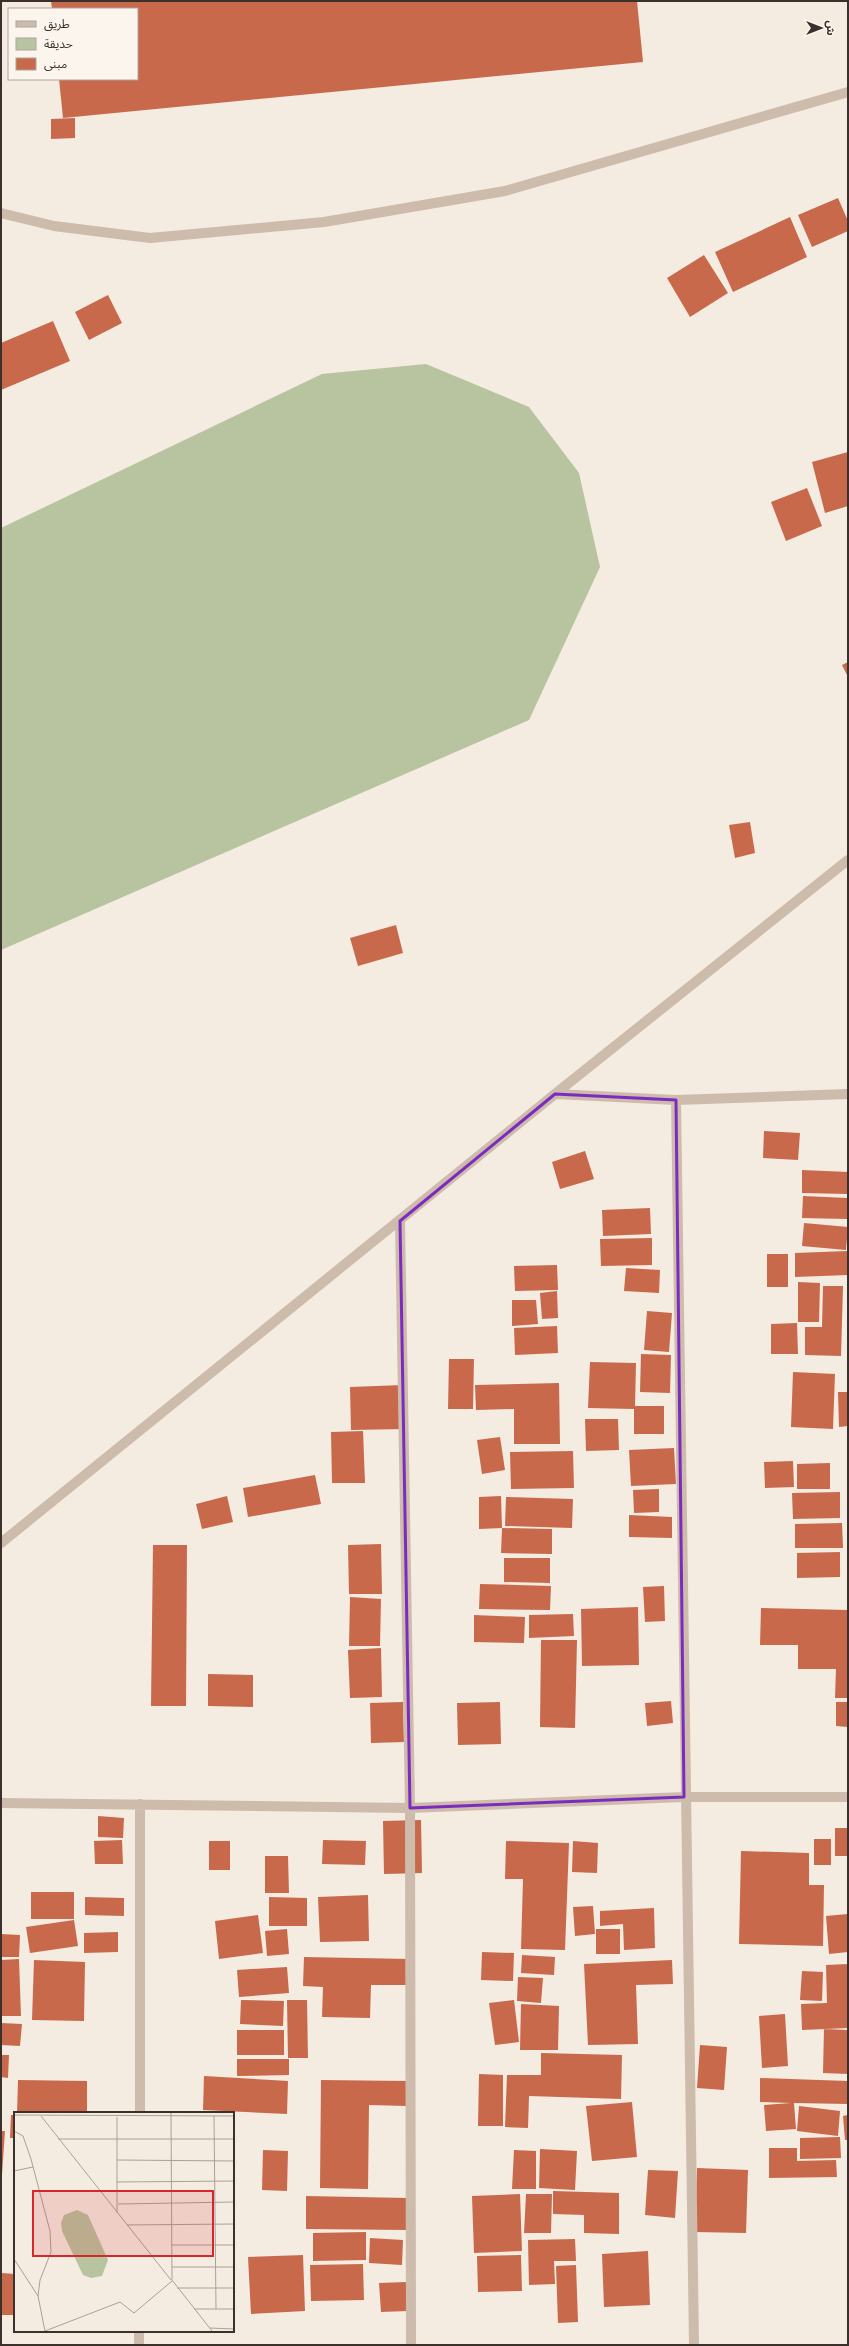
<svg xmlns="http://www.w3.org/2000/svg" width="849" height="2346" viewBox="0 0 849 2346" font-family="'Fira Sans Condensed','Noto Sans Arabic',sans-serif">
  <rect width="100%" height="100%" fill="#f4ebe1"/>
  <!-- green -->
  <path fill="#b8c4a0" d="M426,364L529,407L579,473L600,567L529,720L1,950V528L322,374Z"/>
  <!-- building -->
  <path fill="#c8694b" d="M51,1H637L643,62L63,118L59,79H137V9H52Z
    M75,118V138L51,139V119Z
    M838,198L848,221V231L812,247L798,215Z
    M790,217L807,257L733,292L715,252Z
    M704,255L728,293L690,317L667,278Z
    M108,295L122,323L89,340L75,312Z
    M53,321L70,361L1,390V343Z
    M848,452V506L825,513L812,462Z
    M807,488L822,526L786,541L771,502Z
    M848,662V677L842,665Z
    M750,822L755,853L735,858L729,825Z
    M396,925L403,953L358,966L350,938Z
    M764,1131L800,1133L798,1160L763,1158Z
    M585,1151L594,1179L560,1189L552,1162Z
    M802,1170L848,1172L847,1194L802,1193Z
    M803,1196L848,1198L847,1219L802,1218Z
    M650,1208L651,1234L603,1236L602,1210Z
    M804,1223L848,1227L846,1250L802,1246Z
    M652,1238V1265L601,1266L600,1239Z
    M848,1251V1275L795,1277V1253Z
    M767,1254H788V1287H767Z
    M557,1265L558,1290L515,1291L514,1266Z
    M626,1268L660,1270L659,1293L624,1291Z
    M798,1282L820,1283L819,1322H798Z
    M823,1286H843L841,1356L805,1355V1327H822Z
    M557,1291L558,1318L542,1319L540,1293Z
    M512,1300H536L538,1324L512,1326Z
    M647,1311L672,1313L669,1352L644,1350Z
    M797,1323L798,1354H771V1324Z
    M557,1326L558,1353L515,1355L514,1328Z
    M641,1354L671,1355L670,1393L640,1392Z
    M449,1359H474L473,1409H448Z
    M590,1362L636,1363L635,1406H664V1434H634V1409L588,1408Z
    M793,1372L835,1374L833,1429L791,1427Z
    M559,1383L560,1444H514V1409L476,1410L475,1385Z
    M403,1385L404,1429L351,1430L350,1387Z
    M838,1392H848V1426L839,1427Z
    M585,1419H618L619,1450L586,1451Z
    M363,1431L365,1483H332L331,1432Z
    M500,1437L505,1470L482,1474L477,1440Z
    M674,1448L676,1484L631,1486L629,1450Z
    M573,1451L574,1488L511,1489L510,1452Z
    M793,1461L794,1487L765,1488L764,1462Z
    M830,1463V1489H797V1464Z
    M315,1475L321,1504L248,1517L243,1488Z
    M659,1489V1512L634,1513L633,1490Z
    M840,1492V1518L793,1519L792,1493Z
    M227,1496L233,1522L202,1529L196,1504Z
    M501,1496L502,1528L552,1529V1554L501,1553L502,1528L479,1529V1497Z
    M506,1497L573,1499L572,1528L505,1526Z
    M629,1515L672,1517V1538L629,1537Z
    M842,1523L843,1548H795V1524Z
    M381,1544L382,1594H349L348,1545Z
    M153,1545H187L186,1706H151Z
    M840,1552V1577L797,1578V1553Z
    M504,1558H550V1583L504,1582Z
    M480,1584L551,1586L550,1610L479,1609Z
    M664,1586L665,1621L645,1622L643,1587Z
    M350,1597L381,1599L380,1646H349Z
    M638,1607L639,1665L582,1666L581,1609Z
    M761,1608L848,1610V1698H835L836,1669H798V1645H760Z
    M573,1614L574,1636L529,1638V1615Z
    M474,1615L525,1617L524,1643L474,1642Z
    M541,1640H577L575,1728L540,1727Z
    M381,1648L382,1697L350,1698L348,1650Z
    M208,1674L253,1675V1707L208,1706Z
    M671,1701L673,1723L647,1726L645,1703Z
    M403,1702L404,1742L371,1743L370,1703Z
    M500,1702L501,1744L458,1745L457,1703Z
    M836,1702H848V1727L836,1726Z
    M98,1816L124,1818L123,1838L98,1837Z
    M421,1820L422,1873L384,1874L383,1821Z
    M835,1828H848V1856H835Z
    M814,1839H831V1865H814Z
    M122,1840L123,1864H95L94,1841Z
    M323,1840L366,1841L365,1865L322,1864Z
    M209,1841H230V1870H209Z
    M506,1841L569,1843L565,1950L521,1949L523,1879H505Z
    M573,1841L598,1843L597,1873L572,1872Z
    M741,1851L809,1853V1885H824L823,1946L739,1944Z
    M265,1856H288L289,1893H265Z
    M31,1892H74V1919H31Z
    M368,1895L369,1941L320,1942L318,1897Z
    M85,1897L124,1898V1916L85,1915Z
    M269,1897L307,1898V1926H269Z
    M593,1906L595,1934L575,1936L573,1907Z
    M654,1908L655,1948L624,1950L623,1924L600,1926V1911Z
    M848,1914V1952L829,1954L826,1916Z
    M258,1915L263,1953L219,1959L215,1921Z
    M74,1920L78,1946L30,1953L26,1927Z
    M287,1929L289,1954L267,1956L265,1931Z
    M596,1929H620V1954H596Z
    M118,1932V1952L84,1953V1933Z
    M1,1934L20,1935L19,1957H1Z
    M482,1952L514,1953L513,1981L481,1980Z
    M522,1955L555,1957L554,1975L521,1973Z
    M304,1957L410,1959L409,1985H371L370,2018L322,2017L323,1987L303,1986Z
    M19,1959L21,2016H1V1960Z
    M34,1960L85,1962L84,2021L32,2020Z
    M672,1960L673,1984L636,1985L638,2044L588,2045L584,1964Z
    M848,1964V2028L802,2030L801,2004L827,2003L826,1965Z
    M287,1967L289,1993L239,1997L237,1970Z
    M802,1971L823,1972L822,2001L800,2000Z
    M518,1977L543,1978L541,2003L517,2001Z
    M241,2000L284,2001L283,2026L240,2024Z
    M287,2000H307L308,2058H288Z
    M514,2000L519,2042L495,2045L489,2003Z
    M521,2004L559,2006L558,2050H520Z
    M785,2014L788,2066L762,2068L759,2016Z
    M1,2023L22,2024L20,2046L1,2045Z
    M824,2029L848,2030V2074L823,2073Z
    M237,2030H284V2055H237Z
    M700,2045L727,2047L724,2090L697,2088Z
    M541,2053L622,2055L621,2099L529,2096L528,2128L505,2127L507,2075H541Z
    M1,2055H9L8,2078L1,2077Z
    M237,2059H289V2075L237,2076Z
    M479,2074L503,2075V2126H478Z
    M204,2076L288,2081L287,2114L203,2110Z
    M760,2078L848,2081V2104L794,2103L796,2129L766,2131L764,2105L791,2103L760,2102Z
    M18,2080L87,2081V2113H17Z
    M321,2080L407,2081V2106L369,2105L368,2189L320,2188Z
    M632,2102L637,2157L592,2161L586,2106Z
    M799,2106L840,2111L838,2136L797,2131Z
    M11,2115H15V2138H10Z
    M848,2115V2140H845L843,2116Z
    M1,2131H5L2,2175H1Z
    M840,2137L841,2158L800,2159V2138Z
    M769,2148H797V2161L836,2160L837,2177L769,2178Z
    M540,2149L577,2151L575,2190L539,2188Z
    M263,2150L288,2151L287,2191L262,2190Z
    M514,2150L536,2151V2189H512Z
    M697,2168L748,2170L746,2233L695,2232Z
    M648,2170L678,2171L675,2218L645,2215Z
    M553,2191L619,2193V2234L584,2233V2215L553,2214Z
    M520,2194L522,2251L474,2253L472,2196Z
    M526,2194H552L551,2233H524Z
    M306,2196L408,2198V2230L306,2229Z
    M366,2232V2260L313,2261V2233Z
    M370,2238L403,2240L402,2265L369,2263Z
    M575,2239L576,2261H554L555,2284L529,2285L528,2240Z
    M648,2251L650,2305L604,2307L602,2254Z
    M303,2255L305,2311L251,2314L248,2257Z
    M521,2255L522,2291L478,2292L477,2256Z
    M363,2264L364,2300L311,2301L310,2265Z
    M576,2265L578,2322L558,2323L556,2266Z
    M1,2273L15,2274V2315H1Z
    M406,2282L407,2311L381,2312L379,2283Z"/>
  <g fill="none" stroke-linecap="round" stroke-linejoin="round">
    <!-- minor -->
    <path stroke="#cdbbac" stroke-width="10" d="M1,213L54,226L150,238L324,222L505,191L848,92
      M555,1094L676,1100L848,1094
      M676,1100L694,2345
      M400,1221L410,1808L411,2345
      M1,1543L555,1094L848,860
      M1,1803L410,1808L684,1797H848
      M140,2113V1804
      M139,2345V2331"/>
  </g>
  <!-- marked area -->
  <path fill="none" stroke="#7b2cbf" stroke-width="3" stroke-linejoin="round" d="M555,1094L676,1100L684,1797L410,1808L400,1221Z"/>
  <!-- overview -->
  <g transform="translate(14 2112)">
    <rect width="220" height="220" fill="#f4ebe1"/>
    <path d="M63,98L74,103L94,148L88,164L77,166L69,163L48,119L47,111L50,103Z" fill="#b8c4a0"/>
    <path fill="none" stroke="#aaa098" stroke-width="1" d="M157,1L158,168L198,219M0,3L220,4M27,4L157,168M200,4L202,197M0,19L9,24L17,47L36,119L37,140L26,168L24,184L31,219M44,27H220M103,48L220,49M0,59L19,55M103,70L220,69M104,92L220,90M103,101V5M113,113L220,112M158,133H220M0,147L24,184M158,155H220M163,176H220M180,197H220M196,216L220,217M31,219L106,190L120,201L158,169"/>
    <path fill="#d62828" fill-opacity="0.15" stroke="#d62828" stroke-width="2" d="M19,79H199V144H19Z"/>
    <rect width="220" height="220" fill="none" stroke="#3b302b" stroke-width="2"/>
  </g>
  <!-- border -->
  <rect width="849" height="2346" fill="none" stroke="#3b302b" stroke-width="4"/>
  <!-- legend -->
  <rect x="8" y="8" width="130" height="72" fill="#fbf5ee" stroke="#aea6a0"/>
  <rect x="16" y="21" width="20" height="6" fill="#cdbbac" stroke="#aea6a0"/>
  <text x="44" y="28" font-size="12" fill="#3b302b">طريق</text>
  <rect x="16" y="38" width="20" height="12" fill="#b8c4a0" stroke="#aea6a0"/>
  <text x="44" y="48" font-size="12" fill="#3b302b">حديقة</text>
  <rect x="16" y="58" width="20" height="12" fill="#c8694b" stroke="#aea6a0"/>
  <text x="44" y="68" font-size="12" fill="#3b302b">مبنى</text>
  <!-- north arrow -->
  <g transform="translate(821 28) rotate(90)" stroke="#fbf5ee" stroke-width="3" paint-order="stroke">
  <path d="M0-3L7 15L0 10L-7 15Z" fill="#3b302b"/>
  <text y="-6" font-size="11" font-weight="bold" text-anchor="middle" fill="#3b302b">ش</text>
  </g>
</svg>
